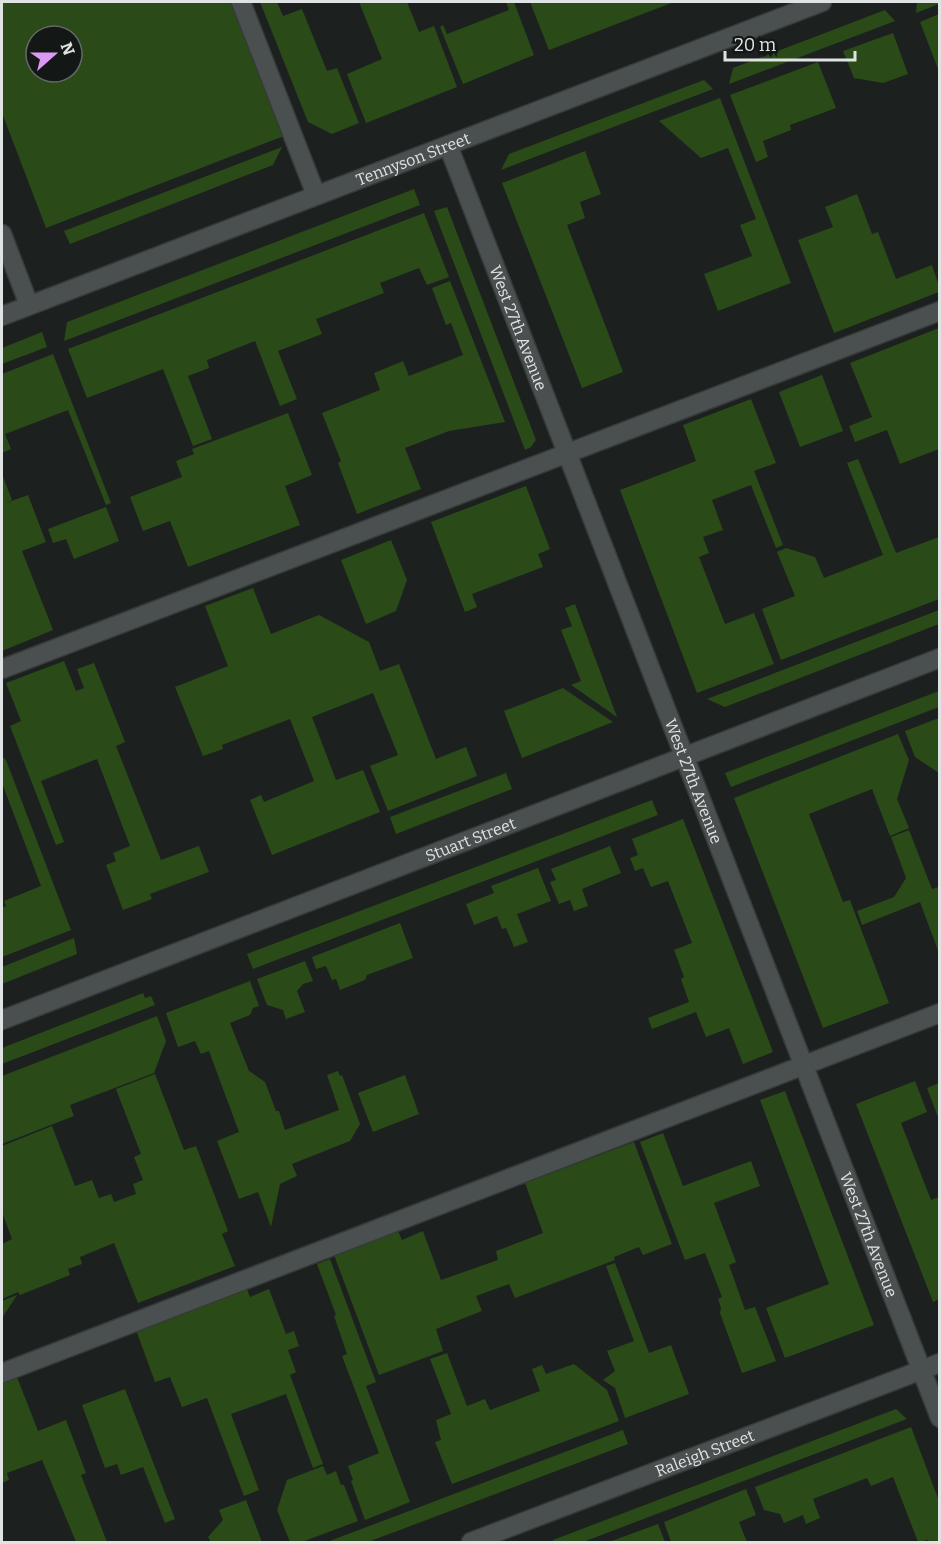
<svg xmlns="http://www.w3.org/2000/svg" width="941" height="1544" viewBox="0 0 941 1544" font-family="Bitter,serif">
  <rect width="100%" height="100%" fill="#1c2120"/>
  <!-- green -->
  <path fill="#2a4a18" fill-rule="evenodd" d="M2,2H232L284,136L46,228L2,113ZM36,36H72V72H36Z
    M260,2H277L283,16L302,9L327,71L337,68L359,123L332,134L308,122Z
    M359,2H407L419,32L434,26L457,87L366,123L347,74L382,59Z
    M506,2H514L534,55L463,84L440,27L443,25L447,34L509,10Z
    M530,2H674L549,50Z
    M917,2H939V4L916,13Z
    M885,10L895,21L729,84L733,68Z
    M939,14L940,68L938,69L920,22Z
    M893,33L908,74L883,83L854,78L843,51Z
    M818,62L836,108L790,125L791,130L763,141L768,157L756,162L730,95Z
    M704,80L713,89L501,170L509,154Z
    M720,98L791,283L718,311L704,274L752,256L740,225L756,219L728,148L701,158L659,121Z
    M282,147L273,165L70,244L64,231Z
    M585,151L601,194L580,202L585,218L567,225L623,372L582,388L502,183Z
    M414,189L420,205L64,341L67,322Z
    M857,194L872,234L878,232L896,279L932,265L939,286V292L834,333L798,240L833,227L825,207Z
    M447,207L536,440L531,447L525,450L434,211Z
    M424,213L449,277L427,285L419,268L380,283L384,293L316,319L322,334L278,351L297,399L280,406L255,341L207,360L209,368L188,376L212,439L193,446L163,369L87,398L68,349Z
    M450,281L505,422L449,431L405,448L421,489L357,514L338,463L341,461L322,413L380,390L374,373L403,361L409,376L463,355L451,323L446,325L432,288Z
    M939,328V449L900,464L887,430L855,442L849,426L872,417L850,363Z
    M42,332L47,347L2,364V348Z
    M53,354L111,503L106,505L68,410L5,434L11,449L2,453V374Z
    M822,375L843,431L800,447L779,392Z
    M751,399L776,463L754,471L783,545L776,548L751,485L712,500L723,530L703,537L709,553L699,557L725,624L754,613L774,664L697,693L620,490L696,461L683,425Z
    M288,413L312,475L285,486L300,525L188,567L170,521L143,531L130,497L182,477L176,461L194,454L192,449Z
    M858,459L896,553L939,537V599L781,660L762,609L795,596L777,552L786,548L815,557L824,578L883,555L847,463Z
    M2,474L12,500L6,503L28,495L46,542L22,551L53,630L2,651Z
    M526,486L550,549L538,554L543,567L472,594L477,607L465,612L431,522Z
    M106,507L119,541L74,559L66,539L53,543L48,529Z
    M391,540L407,580L396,611L366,624L341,560Z
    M253,588L271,634L319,615L369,642L380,671L399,664L436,759L466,747L477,776L388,811L370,766L398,755L373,693L312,717L336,780L363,770L380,812L272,855L250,800L261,795L264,802L314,781L290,719L222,745L223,749L203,756L175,687L228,666L205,606Z
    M575,604L617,717L571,685L581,681L561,630L572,626L565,608Z
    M939,610V624L725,707L707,699Z
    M64,661L76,691L84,688L77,669L94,663L125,742L116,746L161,860L199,846L209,872L150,894L152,899L123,910L106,865L116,861L113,853L130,846L97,759L41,781L64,842L56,845L10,726L21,721L6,683Z
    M563,688L613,722L522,758L504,711Z
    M939,691V707L731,787L725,773Z
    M939,718V773L915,757L905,731Z
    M898,734L909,760L897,799L909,828L890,836L872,789L809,814L843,902L850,900L889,1003L823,1028L734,798Z
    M2,756L6,760L71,930L2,957V908L6,906L4,901L41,886L2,783Z
    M506,773L512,789L396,834L390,817Z
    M652,800L658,815L253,969L247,954Z
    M683,819L773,1052L743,1064L729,1028L706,1037L696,1012L652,1029L648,1018L689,1002L681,979L684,977L674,950L692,943L668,881L651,887L643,868L635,871L630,858L638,855L632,839Z
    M909,830L932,889L939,887V953L920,902L862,925L857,911L894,897L906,878L891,837Z
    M610,846L621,873L582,889L588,906L574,911L570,900L559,904L550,882L556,880L551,869Z
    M538,868L551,901L517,914L528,942L514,947L506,928L502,929L497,916L474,925L466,904L494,893L491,886Z
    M400,923L413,958L367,975L365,980L340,990L336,979L332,980L326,966L316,969L312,957Z
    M74,938L77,954L2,984V967Z
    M305,961L313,981L303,984L297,991L305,1012L286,1019L283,1010L267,1005L257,979Z
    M250,981L259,1006L253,1008L250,1015L230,1023L249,1071L265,1082L276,1111H279L285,1130L339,1110L327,1075L338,1071L340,1076L342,1075L360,1124L350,1141L292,1164L297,1176L280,1184L271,1227L258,1192L239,1199L217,1141L239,1132L209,1051L201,1054L195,1041L178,1047L166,1013Z
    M143,993L145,998L151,996L155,1005L2,1064V1048Z
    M157,1016L166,1041L154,1073L70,1105L74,1116L2,1144V1076Z
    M155,1074L184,1150L196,1146L228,1231L222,1234L235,1266L138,1303L114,1243L80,1257L82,1264L68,1269L70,1275L20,1295L18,1292L2,1299V1244L12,1239L2,1212V1146L52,1126L75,1186L92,1180L99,1198L111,1194L114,1202L136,1194L133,1184L143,1180L134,1157L141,1154L116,1089Z
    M405,1075L419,1114L373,1132L358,1093Z
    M915,1081L927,1112L901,1123L931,1200L939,1197V1299L933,1302L856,1104Z
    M939,1083V1120L927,1088Z
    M785,1091L874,1325L785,1358L766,1308L829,1284L760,1100Z
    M663,1133L683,1186L751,1161L760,1186L714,1203L736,1262L729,1265L745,1310L755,1307L776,1361L742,1373L720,1313L721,1308L718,1299L722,1297L705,1253L685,1260L640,1142Z
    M634,1142L672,1244L643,1255L639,1247L614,1257L615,1260L515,1298L509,1284L476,1296L482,1311L436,1329L443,1351L379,1375L334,1255L398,1231L402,1240L423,1231L441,1280L498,1260L496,1251L543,1233L525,1183Z
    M330,1259L376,1382L366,1386L410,1502L365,1520L351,1481L353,1480L348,1466L379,1453L342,1356L347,1354L334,1316L336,1315L317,1264Z
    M615,1263L649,1353L671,1345L689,1394L625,1418L615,1388L603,1380L615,1371L607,1351L634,1341L606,1266Z
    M247,1289L250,1297L269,1289L286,1334L294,1331L299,1346L288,1350L296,1372L290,1375L323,1464L313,1468L286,1394L231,1414L259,1490L244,1496L207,1398L182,1407L170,1377L155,1382L136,1330Z
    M17,1295L2,1318V1301Z
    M447,1353L467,1406L485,1399L490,1410L540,1391L532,1369L542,1365L546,1374L574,1364L607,1390L619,1421L452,1484L435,1442L441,1440L436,1420L451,1414L430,1359Z
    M17,1377L38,1431L66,1420L86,1473L81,1475L107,1542H76L42,1460L7,1473L9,1480L2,1483V1383Z
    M125,1389L175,1519L165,1523L143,1467L121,1475L117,1464L105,1468L82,1405Z
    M896,1409L907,1419L583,1542H553V1540Z
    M911,1427L939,1501V1542H929L928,1540L918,1542L893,1477L871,1486L867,1478L813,1499L820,1518L806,1524L803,1515L784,1523L780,1514L764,1510L755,1487Z
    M623,1430L628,1444L368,1542H327Z
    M323,1466L327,1475L336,1471L341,1485H344L358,1521L302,1542H290L277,1510L287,1480Z
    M746,1489L756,1515L739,1522L747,1542H671L664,1522Z
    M246,1500L262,1542H211L208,1537L223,1520L219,1510Z
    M658,1524L665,1542H609Z"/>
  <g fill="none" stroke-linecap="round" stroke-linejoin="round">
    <defs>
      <path id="lane" d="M241,2L316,195
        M2,669L940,311
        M2,1373L940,1013"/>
      <g id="street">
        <path id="s1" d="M448,145L940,1418"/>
        <path d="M2,234L29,305"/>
        <path id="s2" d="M2,1020L940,658"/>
        <path id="s3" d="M471,1542L940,1363"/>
      </g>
      <g id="secondary">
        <path id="s4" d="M2,316L822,2"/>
      </g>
    </defs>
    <!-- lane casing -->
    <use href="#lane" stroke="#363b3a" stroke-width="21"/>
    <!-- street casing -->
    <use href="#street" stroke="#363b3a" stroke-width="21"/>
    <!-- secondary casing -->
    <use href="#secondary" stroke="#363b3a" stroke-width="21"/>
    <!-- lane -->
    <use href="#lane" stroke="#4a504f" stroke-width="18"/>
    <!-- street -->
    <use href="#street" stroke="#4a504f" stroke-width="18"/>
    <!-- secondary -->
    <use href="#secondary" stroke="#4a504f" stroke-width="18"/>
  </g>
  <g text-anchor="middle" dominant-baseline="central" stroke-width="5" stroke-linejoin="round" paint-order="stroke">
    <!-- street labels -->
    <g font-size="16" fill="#e0e3e3" stroke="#131817">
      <text stroke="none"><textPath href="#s4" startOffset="440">Tennyson Street</textPath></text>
      <text stroke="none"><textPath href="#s1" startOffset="196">West 27th Avenue</textPath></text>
      <text stroke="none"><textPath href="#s1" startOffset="682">West 27th Avenue</textPath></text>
      <text stroke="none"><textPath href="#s2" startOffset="502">Stuart Street</textPath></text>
      <text stroke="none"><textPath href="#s1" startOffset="1168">West 27th Avenue</textPath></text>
      <text stroke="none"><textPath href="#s3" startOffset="250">Raleigh Street</textPath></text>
    </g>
  </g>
  <!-- border -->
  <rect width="941" height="1544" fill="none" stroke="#e0e3e3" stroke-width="6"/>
  <!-- north arrow -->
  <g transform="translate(54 54) rotate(69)"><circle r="28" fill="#131817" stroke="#656969" stroke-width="1.5"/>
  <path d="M0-4.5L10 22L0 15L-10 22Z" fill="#db99f5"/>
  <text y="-9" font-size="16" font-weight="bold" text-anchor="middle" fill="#e0e3e3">N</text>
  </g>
  <!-- scale -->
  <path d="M725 51v9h130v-9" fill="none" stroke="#e0e3e3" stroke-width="3"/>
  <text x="734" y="51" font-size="18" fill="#e0e3e3" stroke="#131817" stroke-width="4.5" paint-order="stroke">20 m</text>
</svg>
